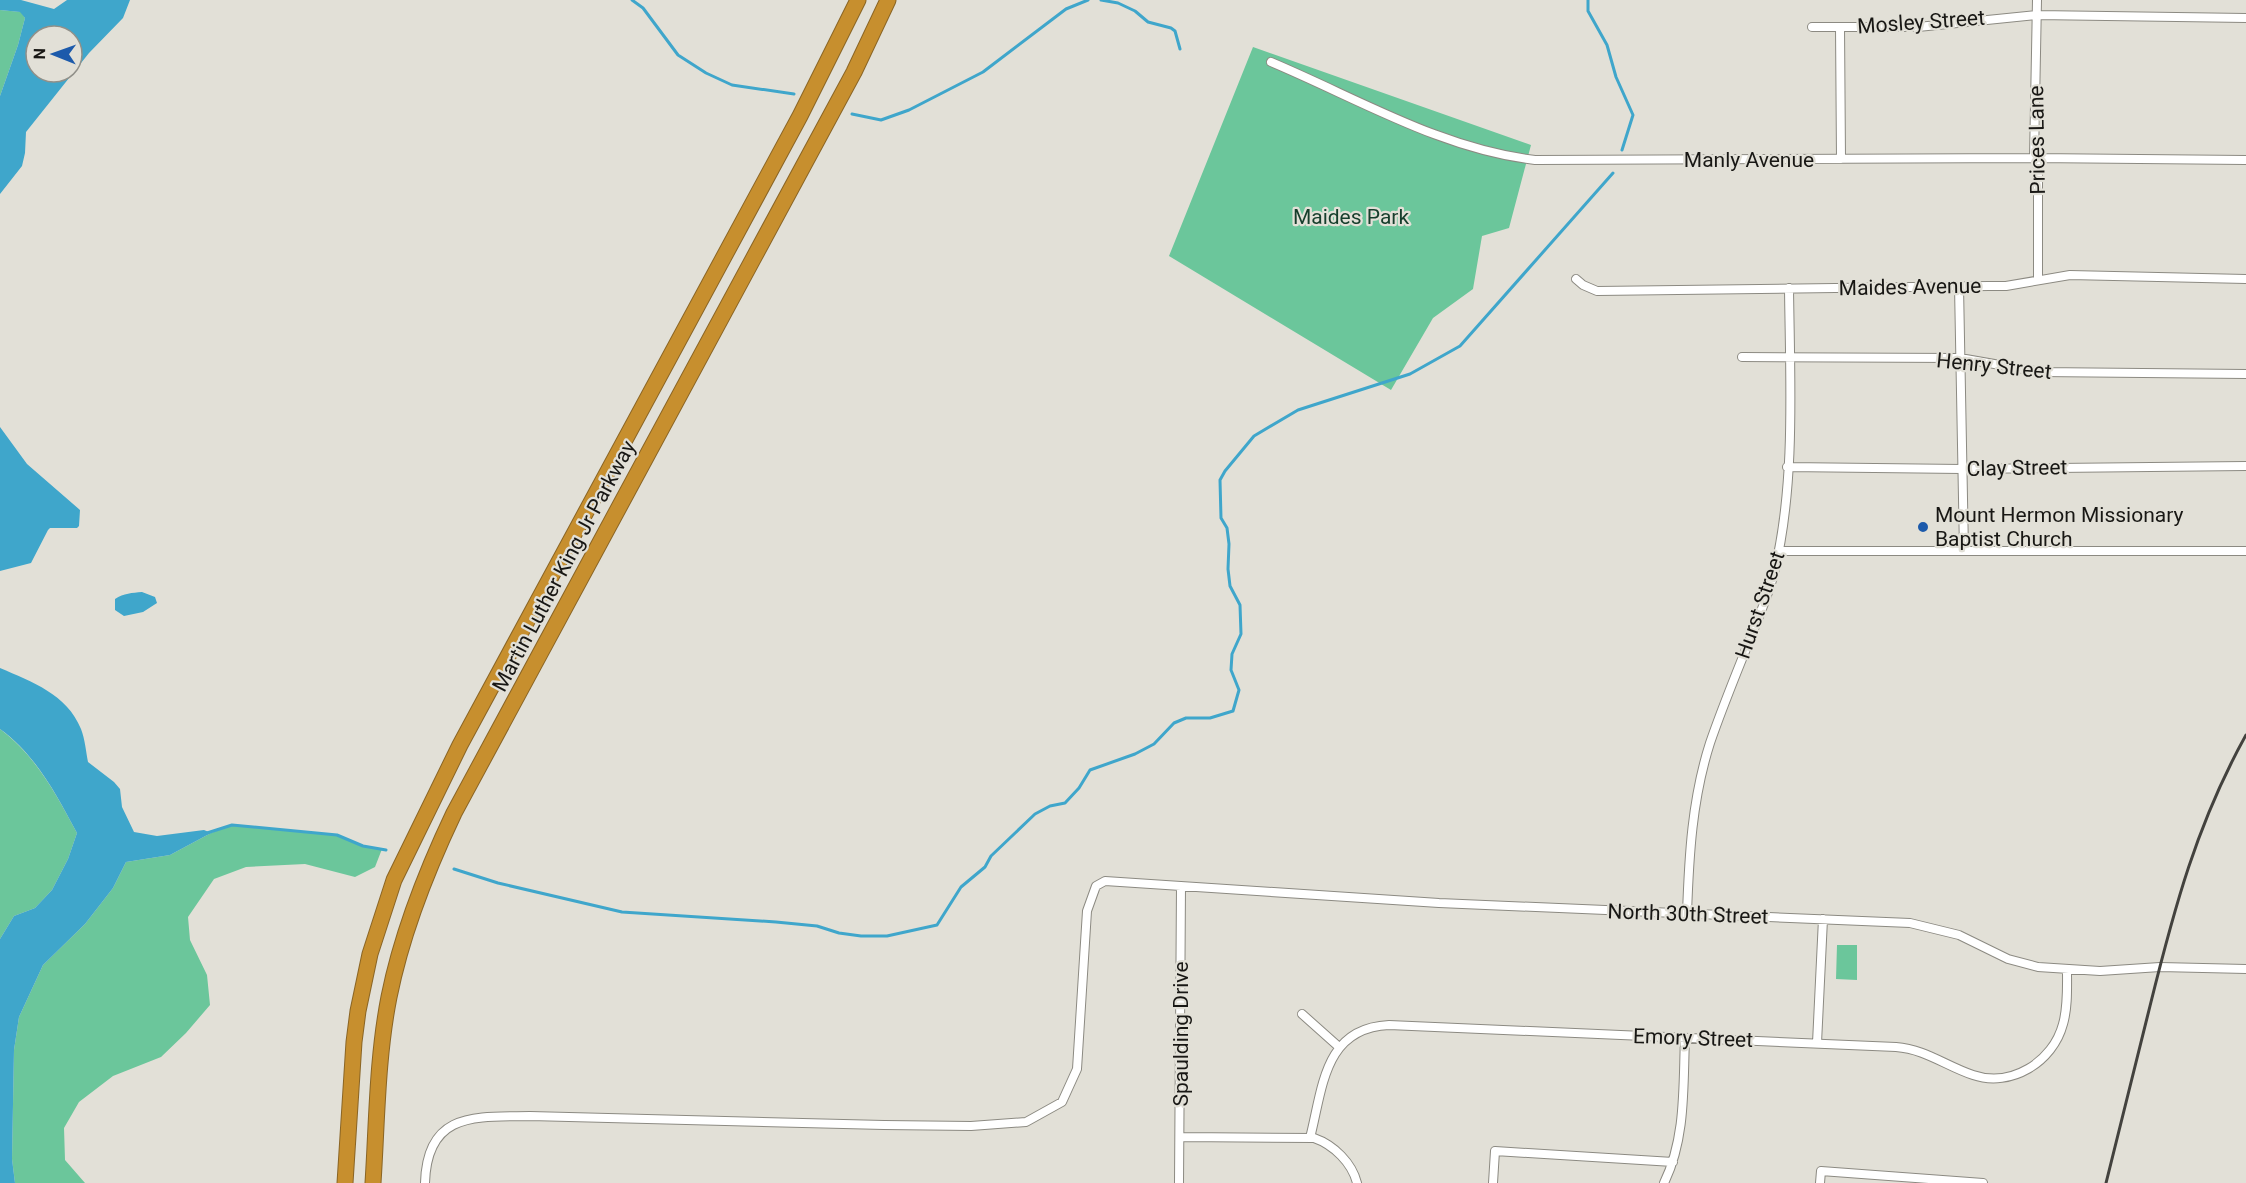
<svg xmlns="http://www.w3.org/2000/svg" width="2246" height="1183" viewBox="0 0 2246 1183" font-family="Roboto,sans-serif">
  <rect width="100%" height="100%" fill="#e2e0d7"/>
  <!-- green -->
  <path fill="#6bc69b" d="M0,10L21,12L25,18L18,45L0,96Z
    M1253,47L1531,145L1509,228L1482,236L1473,289L1433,318L1391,390L1169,256Z
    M0,729C36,756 56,794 77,833L68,859L52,890L35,908L14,916L0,939Z
    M232,825L337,835L363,846L382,849L375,867L355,877L305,864L246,867L214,879L188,917L190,940L207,975L210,1005L186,1033L161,1057L113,1076L79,1102L64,1128L65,1160L85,1183H15L12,1159L14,1050L19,1017L43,965L85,924L113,888L126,862L170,855L211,833Z
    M1837,945H1857V980L1836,979Z"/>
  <!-- water -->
  <path fill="#3fa6cb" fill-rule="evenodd" d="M0,0H21L54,9L67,0H130L123,18L89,53L26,132L25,153L22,166L0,194V96L18,45L25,18L20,12L0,10ZM36,36H72V72H36Z
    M0,427L27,464L80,510L79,526L77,528H50L48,530L31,563L0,571Z
    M142,592L155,597L157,603L143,612L124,616L115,610V599C124,593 132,593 142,592Z
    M0,668C32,682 67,694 81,729C85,739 86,752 88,762L114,782L120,789L122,807L134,832L157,836L204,830L211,833L170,855L126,862L113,888L85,924L43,965L19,1017L14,1050L12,1159L15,1183H0V939L14,916L35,908L52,890L68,859L77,833C56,794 36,755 0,729Z"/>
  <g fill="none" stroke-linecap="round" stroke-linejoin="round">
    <!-- stream -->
    <path stroke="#3fa6cb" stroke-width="3" d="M632,0L643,8L678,55L706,73L732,85L794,94
      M1101,0L1118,3L1135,11L1148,22L1171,28L1175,31L1180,49
      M1588,0V11L1607,45L1616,77L1633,115L1622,150
      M852,114L881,120L909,110L983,72L1066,9L1088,0
      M207,833L232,825L337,835L363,846L386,850
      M454,869L498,883L622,912L776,922L817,926L839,933L861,936H887L937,925L961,887L985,867L991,856L1035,814L1050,806L1065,803L1079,788L1090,770L1135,754L1154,744L1174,723L1186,718H1210L1233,711L1239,690L1231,670L1232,654L1241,634L1240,605L1230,586L1228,569L1229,544L1227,528L1221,518L1220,480L1225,471L1254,436L1298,410L1410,374L1460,346L1613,173"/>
    <defs>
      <path id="minor" d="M2037,0L2034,158L2038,167V279
        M1812,27H1918L2037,15L2246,18
        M1840,27L1841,159
        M1271,62C1357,98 1441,149 1535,160L2034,158L2246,160
        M1576,279L1583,285L1597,291L1989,286H2006L2070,275L2246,279
        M1959,286L1964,551
        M1742,357L1960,358L2040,372L2246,374
        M1787,467L1962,469L2246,466
        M1779,551H2246
        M1687,914C1689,856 1692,799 1710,743C1723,705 1739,667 1754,629C1761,611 1769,593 1774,573C1796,484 1790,380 1789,288
        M1302,1014L1339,1047
        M1817,1043L1823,919
        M1181,1137L1314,1138C1334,1145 1352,1163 1357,1183
        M1310,1138C1323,1087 1324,1028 1389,1025L1896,1047C1925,1049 1946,1066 1973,1075C2011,1088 2053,1062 2063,1024C2068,1007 2067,987 2067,969
        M425,1183C427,1111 476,1117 530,1116L884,1125L971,1126L1026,1122L1062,1102L1077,1069L1087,911L1096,886L1105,881L1439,903L1910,923L1959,935L2008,959L2038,967L2100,971L2160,967L2246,969
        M1179,1183L1181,886
        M1493,1183L1495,1151L1673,1162
        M1664,1183C1686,1138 1683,1087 1685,1038
        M1820,1183L1821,1171L1983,1183"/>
      <path id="motorway" d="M345,1183L354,1042L358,1011L370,954L394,880L460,745L800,116L858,0
        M373,1183C377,1121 377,1058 389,997C402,932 426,872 454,813L854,72L888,0"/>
    </defs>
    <!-- minor casing -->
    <use href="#minor" stroke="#8c8a82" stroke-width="10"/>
    <!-- motorway casing -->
    <use href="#motorway" stroke="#8a6525" stroke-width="17"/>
    <!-- minor -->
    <use href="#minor" stroke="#fff" stroke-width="8"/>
    <!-- motorway -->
    <use href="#motorway" stroke="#c78f2e" stroke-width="15"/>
    <!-- rail -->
    <path stroke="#43423e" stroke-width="3" d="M2106,1183C2121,1124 2135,1065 2150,1006C2174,909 2197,823 2246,735"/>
  </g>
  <!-- markers -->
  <circle fill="#1c5aab" stroke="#e2e0d7" stroke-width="2" cx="1923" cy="527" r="6"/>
  <g text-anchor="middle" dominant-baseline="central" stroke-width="4.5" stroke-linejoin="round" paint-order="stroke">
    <!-- street labels -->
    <g font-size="21" fill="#181714" stroke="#e2e0d7">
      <text transform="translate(1921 22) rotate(-4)">Mosley Street</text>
      <text transform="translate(2037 140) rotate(-91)">Prices Lane</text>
      <text x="1749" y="160">Manly Avenue</text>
      <text transform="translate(1910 287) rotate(-1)">Maides Avenue</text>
      <text transform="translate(1994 366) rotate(6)">Henry Street</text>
      <text transform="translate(2017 468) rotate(-1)">Clay Street</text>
      <text transform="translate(564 566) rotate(-62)">Martin Luther King Jr Parkway</text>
      <text transform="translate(1760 605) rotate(-71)">Hurst Street</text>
      <text transform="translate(1688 914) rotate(2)">North 30th Street</text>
      <text transform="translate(1181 1034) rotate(-90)">Spaulding Drive</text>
      <text transform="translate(1693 1038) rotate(2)">Emory Street</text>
    </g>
    <!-- park labels -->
    <g font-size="21" fill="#163e2c" stroke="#e2e0d7">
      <text x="1351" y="217">Maides Park</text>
    </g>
    <!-- poi labels -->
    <g font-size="21" fill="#181714" stroke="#e2e0d7" text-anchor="start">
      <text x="1935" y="515">Mount Hermon Missionary<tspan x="1935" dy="24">Baptist Church</tspan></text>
    </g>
  </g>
  <!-- north arrow -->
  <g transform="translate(54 54) rotate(271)"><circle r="28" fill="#e2e0d7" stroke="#919089" stroke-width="1.5"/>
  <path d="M0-4.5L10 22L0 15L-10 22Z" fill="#1c5aab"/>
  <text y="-9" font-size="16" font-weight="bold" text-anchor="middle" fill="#181714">N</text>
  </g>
</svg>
